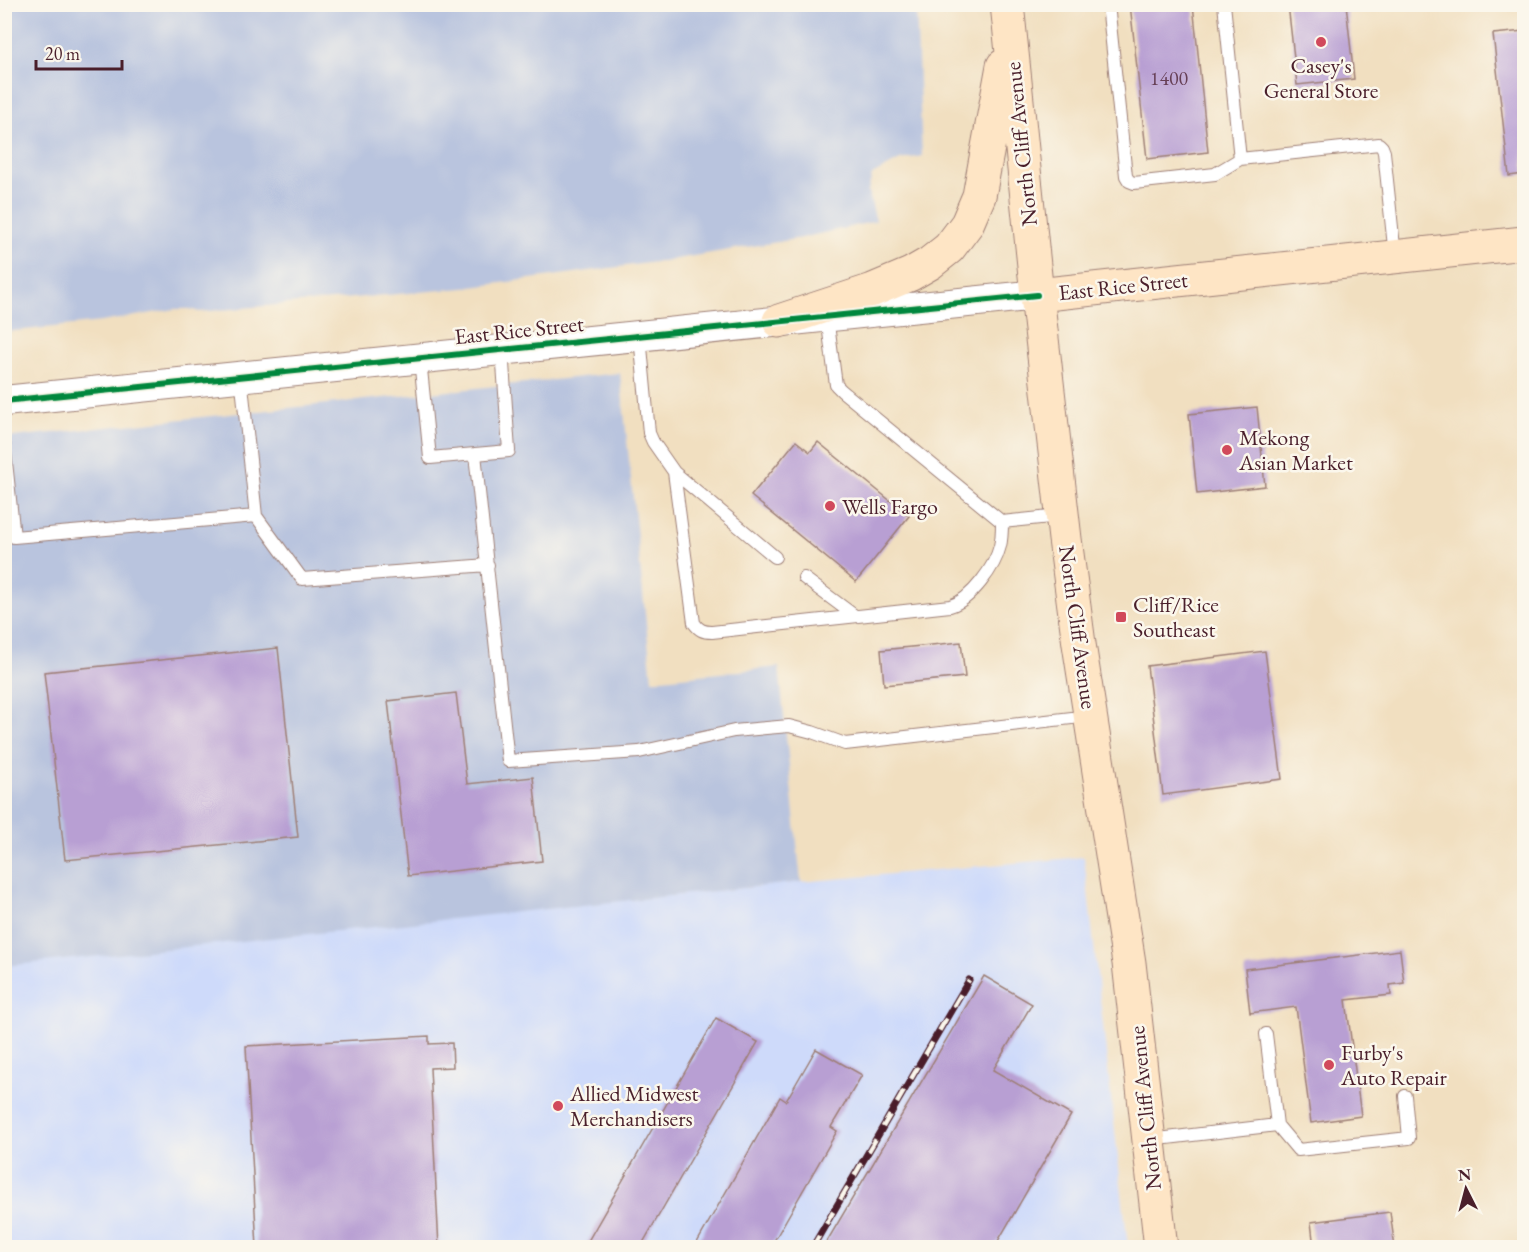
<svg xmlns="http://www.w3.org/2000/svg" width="1529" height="1252" viewBox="0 0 1529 1252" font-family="'EB Garamond',serif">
  <rect width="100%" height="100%" fill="#fbf7ec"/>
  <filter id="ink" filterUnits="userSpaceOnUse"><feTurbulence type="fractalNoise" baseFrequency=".0167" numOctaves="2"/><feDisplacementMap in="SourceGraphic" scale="12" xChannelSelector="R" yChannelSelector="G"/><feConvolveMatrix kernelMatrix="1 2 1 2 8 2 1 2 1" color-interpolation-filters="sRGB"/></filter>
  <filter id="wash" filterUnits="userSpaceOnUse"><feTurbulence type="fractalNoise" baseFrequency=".008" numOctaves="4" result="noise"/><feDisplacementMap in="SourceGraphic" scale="24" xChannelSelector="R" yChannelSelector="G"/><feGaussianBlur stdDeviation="1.35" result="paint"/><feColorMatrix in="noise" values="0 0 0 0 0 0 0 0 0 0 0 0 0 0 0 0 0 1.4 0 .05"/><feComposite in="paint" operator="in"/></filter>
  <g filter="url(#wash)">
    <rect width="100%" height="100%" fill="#f1dfc0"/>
    <!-- built -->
    <path fill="#cedafa" d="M1084,857L1128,1247H5L4,965L801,882Z"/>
    <!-- industrial -->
    <path fill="#b9c4de" d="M5,4L916,5L922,156L900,160L872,175L868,191L876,221L801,238L670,260L464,288L199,312L190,309H175L102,322L5,332Z
      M620,373L652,680L779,667L801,882L5,966L4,438Z"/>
    <g id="blocks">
      <!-- building -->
      <path fill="#b89fd3" d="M1130,4H1193L1208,152L1147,159Z
        M1288,4H1346L1354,79L1297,85Z
        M1524,31V174L1509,176L1493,34Z
        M1257,407L1265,486L1197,494L1189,414Z
        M796,441L810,452L818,442L909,516L856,582L751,496Z
        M961,642L965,677L884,685L881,650Z
        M278,648L298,837L65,860L44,672Z
        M1265,651L1282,779L1163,795L1147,666Z
        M456,693L467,784L533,777L542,861L408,876L388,701Z
        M1400,950L1404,983L1390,985L1391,995L1346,1000L1361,1116L1311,1123L1296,1007L1250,1013L1245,969Z
        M984,976L1032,1004L993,1070L1071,1115L994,1248H823Z
        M716,1018L758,1042L640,1248H584Z
        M429,1036V1044L452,1043L453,1067L430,1068L439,1248H257L246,1046Z
        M816,1049L862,1075L831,1127L837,1131L770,1248H694L780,1097L786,1101Z
        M1390,1212L1395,1248H1314L1311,1222Z"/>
    </g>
  </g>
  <g filter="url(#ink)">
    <use href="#blocks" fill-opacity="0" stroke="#9e7f76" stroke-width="1.5"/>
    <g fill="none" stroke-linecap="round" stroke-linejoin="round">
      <defs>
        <path id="service" d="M1108,4L1126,176L1129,181L1134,183L1215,174L1240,159
          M1224,4L1240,159L1379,144L1382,147L1384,152L1395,256
          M827,317L836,385L842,391L1002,522L1060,516
          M640,336L649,433L653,442L674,472L694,623C699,630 703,632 712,632L950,606C971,600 995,567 1000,546C1002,538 1002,530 1002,522
          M420,359L430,458L509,451L502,349
          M4,443L14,537L256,516L241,376
          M475,454L508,761L639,752L734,731L789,726L812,732L845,744L1089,716
          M674,472L775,557
          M256,516L302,579L488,565
          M804,578L855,616
          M1277,1125L1298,1150L1409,1138L1405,1096
          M1150,1140L1277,1125L1266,1034"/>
        <path id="tertiary" d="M4,401L1037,295"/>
        <path id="secondary" d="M1007,4L1037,295L1065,539L1079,644L1129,963L1161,1248
          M1037,295L1524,243
          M779,321L873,290L911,274L930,263L949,248L967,224L979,196L1003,66"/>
      </defs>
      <!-- service casing -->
      <use href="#service" stroke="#9e7f76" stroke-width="14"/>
      <!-- tertiary casing -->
      <use href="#tertiary" stroke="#9e7f76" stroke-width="32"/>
      <!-- secondary casing -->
      <use href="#secondary" stroke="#9e7f76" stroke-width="35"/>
      <!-- service -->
      <use href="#service" stroke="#fff" stroke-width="12"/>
      <!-- tertiary -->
      <use href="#tertiary" stroke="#fff" stroke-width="30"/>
      <!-- secondary -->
      <use href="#secondary" stroke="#fee5c5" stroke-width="33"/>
      <defs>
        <path id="rail" d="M812,1248L969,980"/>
      </defs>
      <!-- rail casing -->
      <use href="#rail" stroke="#4a1f2b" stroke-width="7"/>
      <!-- rail -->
      <use href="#rail" stroke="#fbf7ec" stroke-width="4.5" stroke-dasharray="14" stroke-linecap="butt"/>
      <defs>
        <path id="cycleway" d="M4,401L1037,295"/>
      </defs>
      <!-- cycleway casing -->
      <use href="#cycleway" stroke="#fbf7ec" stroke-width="10"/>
      <!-- cycleway -->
      <use href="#cycleway" stroke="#00873e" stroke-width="6"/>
    </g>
  </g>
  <!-- markers -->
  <g fill="#d1495b" stroke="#fbf7ec" stroke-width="2">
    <circle cx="1321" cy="42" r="6"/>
    <circle cx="1227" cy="450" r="6"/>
    <circle cx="830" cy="506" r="6"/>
    <rect x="1115" y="611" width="12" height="12" rx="3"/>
    <circle cx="1329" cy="1065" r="6"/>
    <circle cx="558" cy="1106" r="6"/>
  </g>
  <g text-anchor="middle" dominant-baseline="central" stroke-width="5" stroke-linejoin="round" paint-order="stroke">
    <!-- number labels -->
    <g font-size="20" fill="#663f55">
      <text x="1169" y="78">1400</text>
    </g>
    <!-- poi labels -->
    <g font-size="22" fill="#4a1f2b" stroke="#fbf7ec" text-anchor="start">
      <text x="1321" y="65" text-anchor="middle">Casey's<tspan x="1321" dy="25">General Store</tspan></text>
      <text x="1239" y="437">Mekong<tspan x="1239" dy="25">Asian Market</tspan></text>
      <text x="842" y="506">Wells Fargo</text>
      <text x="1133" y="604">Cliff/Rice<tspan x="1133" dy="25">Southeast</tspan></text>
      <text x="1341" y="1052">Furby's<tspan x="1341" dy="25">Auto Repair</tspan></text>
      <text x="570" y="1093">Allied Midwest<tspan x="570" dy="25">Merchandisers</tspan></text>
    </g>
    <!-- street labels -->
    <g font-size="22" fill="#4a1f2b" stroke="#fbf7ec">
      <text transform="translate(1021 144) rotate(-96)">North Cliff Avenue</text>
      <text transform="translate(1123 286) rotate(-6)">East Rice Street</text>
      <text transform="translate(519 330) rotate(-6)">East Rice Street</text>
      <text transform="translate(1078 627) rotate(82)">North Cliff Avenue</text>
      <text transform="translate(1145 1108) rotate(-96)">North Cliff Avenue</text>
    </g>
  </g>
  <!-- margin -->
  <rect width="1529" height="1252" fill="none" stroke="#fbf7ec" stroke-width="24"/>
  <!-- north arrow -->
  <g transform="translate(1466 1189) rotate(354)" stroke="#fbf7ec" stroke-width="4.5" paint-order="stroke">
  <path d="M0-4.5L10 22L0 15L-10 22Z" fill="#4a1f2b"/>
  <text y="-9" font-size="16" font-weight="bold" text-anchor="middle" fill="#4a1f2b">N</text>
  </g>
  <!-- scale -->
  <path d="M36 60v9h86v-9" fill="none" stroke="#4a1f2b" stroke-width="3"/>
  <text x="45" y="60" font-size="18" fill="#4a1f2b" stroke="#fbf7ec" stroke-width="4.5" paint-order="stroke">20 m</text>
</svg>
